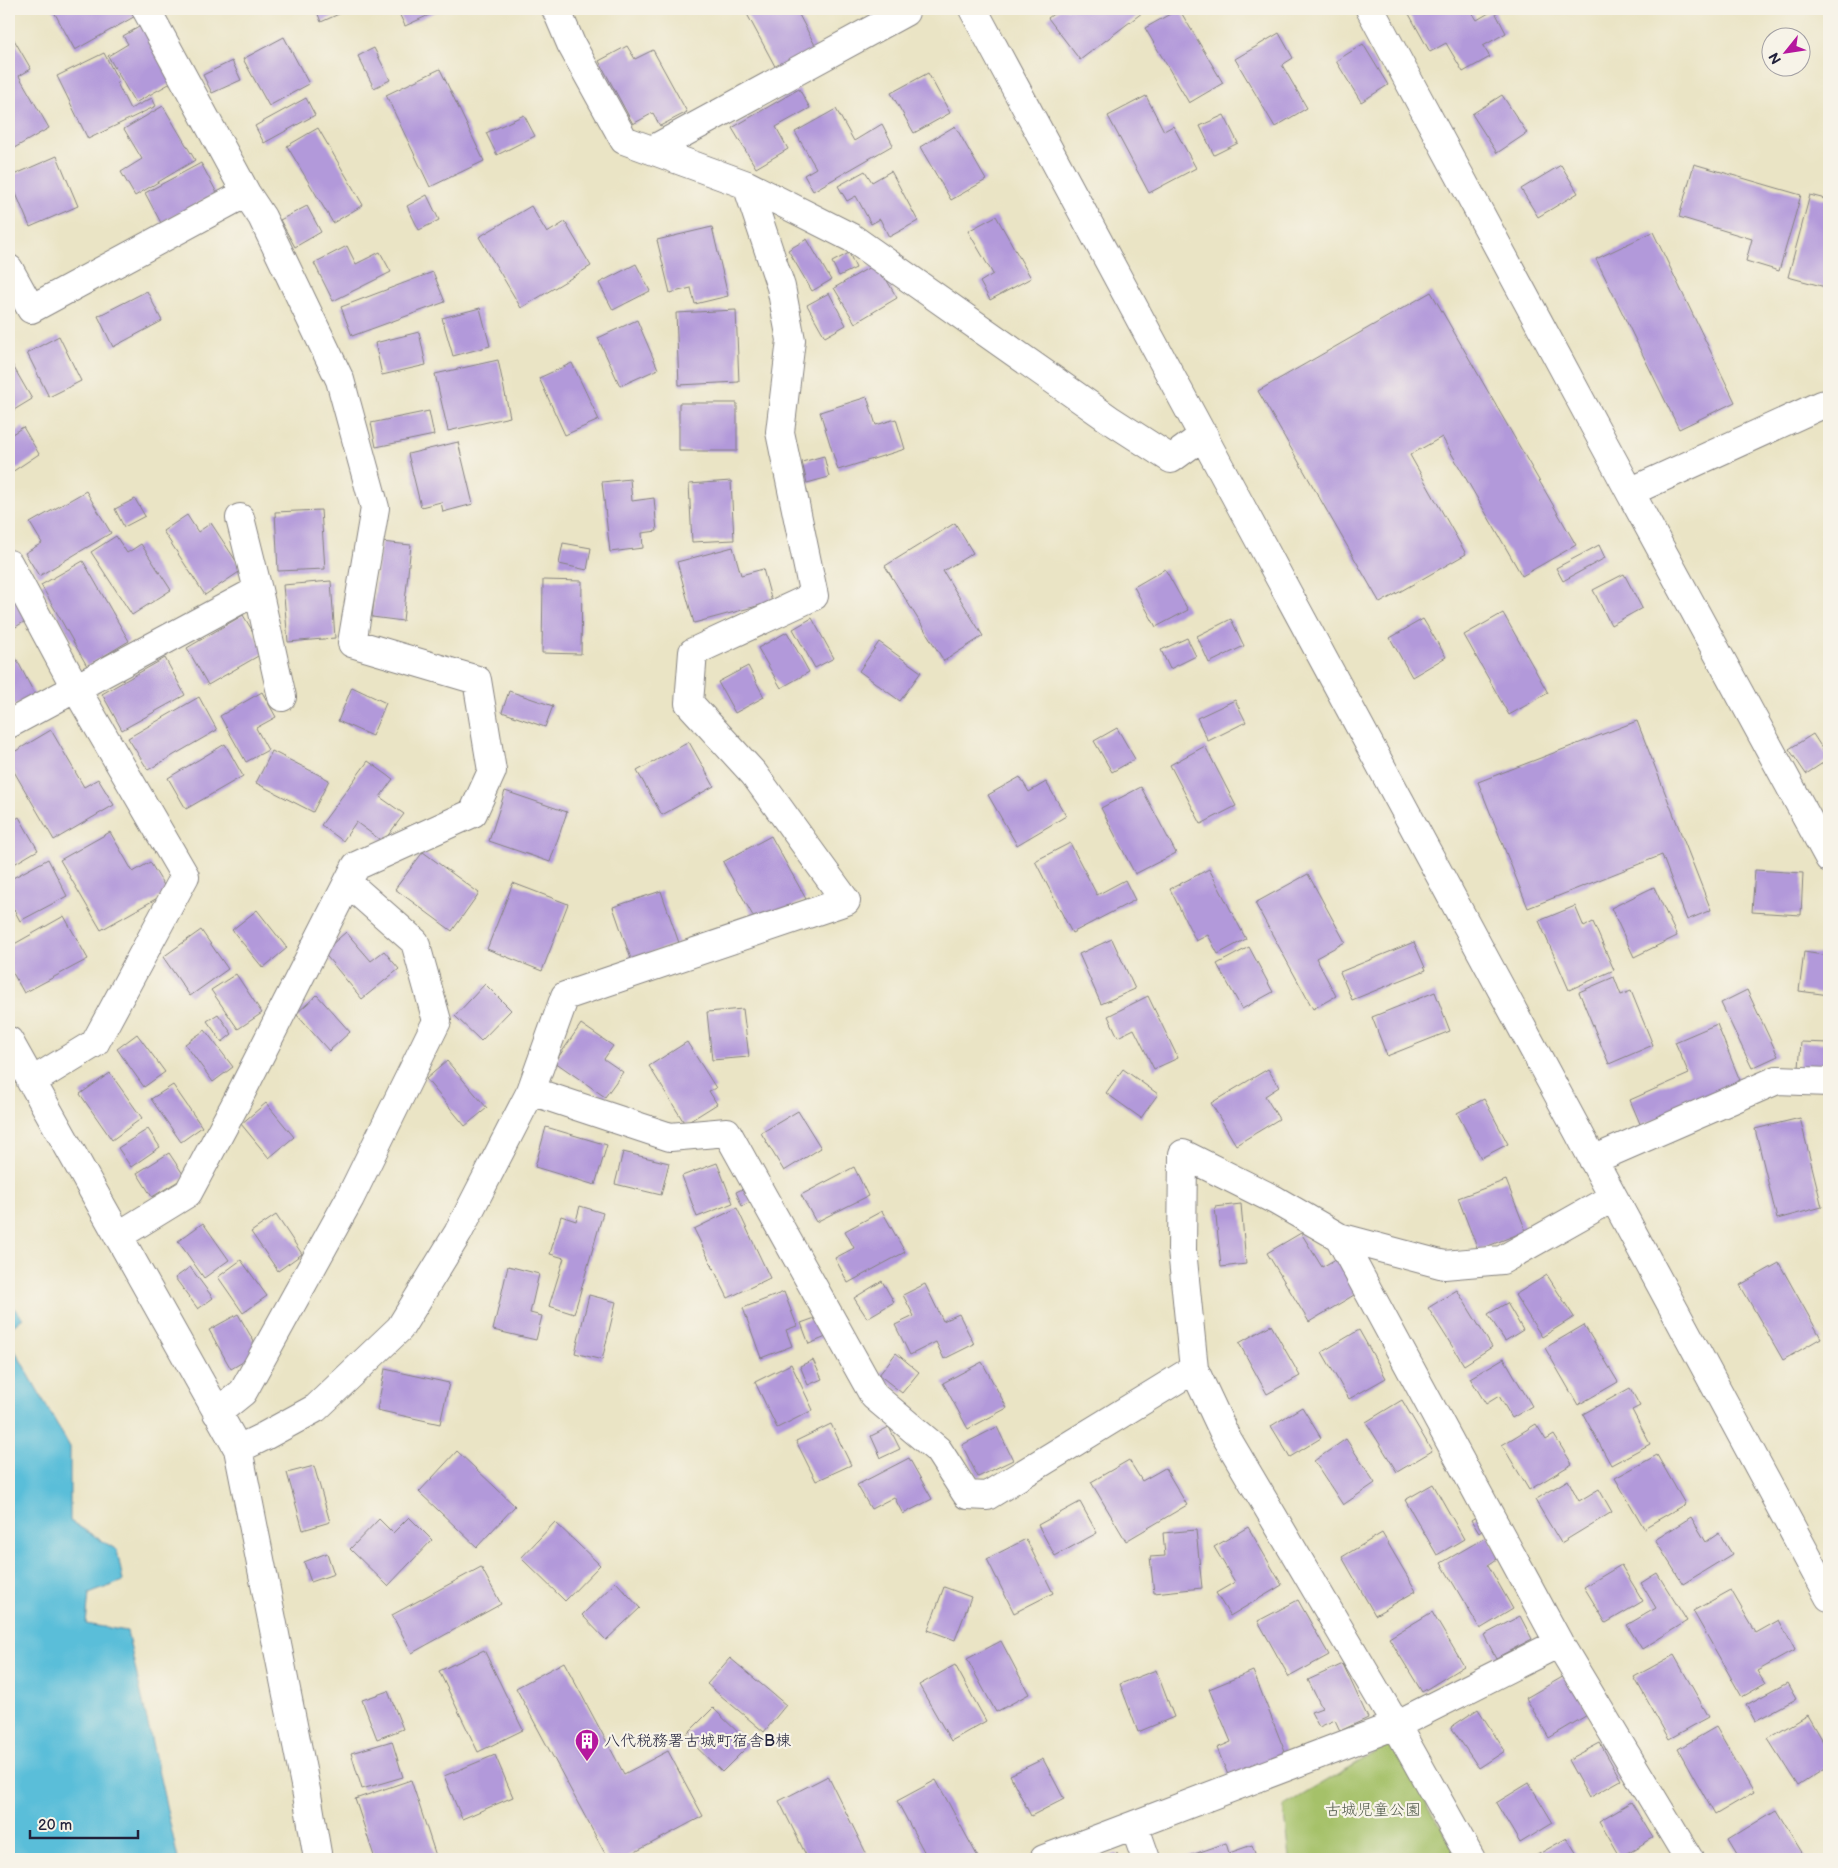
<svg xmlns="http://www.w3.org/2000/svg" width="1838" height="1868" viewBox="0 0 1838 1868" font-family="'Balsamiq Sans','Klee One',sans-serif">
  <rect width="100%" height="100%" fill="#f7f3e8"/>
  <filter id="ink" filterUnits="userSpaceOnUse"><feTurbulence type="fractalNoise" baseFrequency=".02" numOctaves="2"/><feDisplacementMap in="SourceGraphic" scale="10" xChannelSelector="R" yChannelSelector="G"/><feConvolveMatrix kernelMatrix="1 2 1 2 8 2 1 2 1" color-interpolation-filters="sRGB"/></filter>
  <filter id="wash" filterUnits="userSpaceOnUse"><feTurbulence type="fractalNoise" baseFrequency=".0096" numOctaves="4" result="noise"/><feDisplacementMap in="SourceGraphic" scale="20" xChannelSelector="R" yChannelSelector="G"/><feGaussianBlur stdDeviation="1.12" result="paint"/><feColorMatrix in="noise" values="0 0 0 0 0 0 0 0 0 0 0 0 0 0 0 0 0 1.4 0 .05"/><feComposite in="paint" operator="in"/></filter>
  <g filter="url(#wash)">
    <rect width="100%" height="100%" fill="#eae4c5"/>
    <!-- green -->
    <path fill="#a5c169" stroke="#647252" d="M1391,1743L1460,1859H1290L1284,1806Z"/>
    <!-- water -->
    <path fill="#5abed9" stroke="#3e708a" d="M9,1303L23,1318L9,1329Z
      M9,1340L70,1447V1521L117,1550L123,1581L89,1594L86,1624L127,1631L178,1859H9Z"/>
    <g id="blocks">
      <!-- building -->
      <path fill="#b299da" d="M54,9H136L139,14L75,50L53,10Z
        M316,9H350L321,22Z
        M397,9H442L405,26Z
        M757,9H796L817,49L777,70L747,14Z
        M856,9H867L858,13Z
        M1060,9H1147L1080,60L1048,18Z
        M1179,9L1223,83L1189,103L1145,28Z
        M1418,9H1470L1477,20L1494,10L1506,33L1483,46L1490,57L1463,72L1446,43L1430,52L1409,14Z
        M146,23L178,79L135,103L108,56L128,44L123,36Z
        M9,31L31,69L19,76L49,128L9,151Z
        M1279,33L1293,58L1282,65L1307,108L1275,127L1235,59Z
        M284,37L309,84L269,106L243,59Z
        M1363,44L1388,85L1361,102L1336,61Z
        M627,46L635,59L653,50L687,112L660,126L653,113L633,124L599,61Z
        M374,48L390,80L374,88L358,56Z
        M104,53L119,82L117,83L130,109L152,98L156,106L88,139L57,76Z
        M232,61L241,80L212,93L203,75Z
        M440,69L484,161L430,187L386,95Z
        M928,73L950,113L914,133L891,93Z
        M799,89L810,108L776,127L788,149L756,168L732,128Z
        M1502,95L1527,133L1497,153L1472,114Z
        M1146,96L1164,131L1173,126L1196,168L1149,193L1108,116Z
        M306,98L315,115L264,143L255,126Z
        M163,106L195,160L135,196L121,172L142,159L124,129Z
        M836,109L854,141L882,124L893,145L813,191L804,175L816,168L795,132Z
        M524,115L535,136L497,155L486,133Z
        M1224,115L1238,143L1214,155L1200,126Z
        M955,126L986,180L951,200L920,147Z
        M318,128L363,205L333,223L287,146Z
        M57,156L78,206L30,227L9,177Z
        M201,163L217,193L161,223L145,193Z
        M1694,164L1801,195L1779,271L1746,261L1752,239L1679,217Z
        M1561,165L1578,193L1538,217L1521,189Z
        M865,171L872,182L891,171L918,221L889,237L880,219L871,224L856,196L847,201L838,186Z
        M427,195L439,220L419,230L407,206Z
        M1810,195L1829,200V288L1788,277Z
        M307,206L321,232L295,247L280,220Z
        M531,206L547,233L565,222L591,266L521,308L479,237Z
        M996,216L1031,278L990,300L980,282L993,274L968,231Z
        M712,227L728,296L695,304L691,288L670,293L657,240Z
        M1653,232L1735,402L1679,429L1596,259Z
        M807,239L831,280L812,291L788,250Z
        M347,246L356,264L380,252L391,272L333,301L314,263Z
        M849,253L856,268L839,276L832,262Z
        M877,263L897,298L855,323L834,288Z
        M636,264L650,291L613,310L599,283Z
        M433,272L445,302L352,336L341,307Z
        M147,291L162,321L113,347L98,316Z
        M1431,292L1576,545L1522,576L1442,437L1410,455L1466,554L1380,603L1258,391Z
        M829,293L846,325L825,337L807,305Z
        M480,308L490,346L453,356L442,318Z
        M736,310L739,382L679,385L676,313Z
        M637,320L658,369L620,386L598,338Z
        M419,332L426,365L382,375L375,343Z
        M59,336L81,381L49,397L27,353Z
        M9,359L32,399L9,413Z
        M498,360L510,417L448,431L435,374Z
        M572,363L599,420L565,435L539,378Z
        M867,397L876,425L896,419L905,449L838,470L820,412Z
        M679,403H737V451H679Z
        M429,411L434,435L376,447L371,423Z
        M23,427L39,454L9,474V436Z
        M458,442L473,504L443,512L441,502L421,507L408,454Z
        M824,456L829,477L807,483L802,462Z
        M630,479L632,501L654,498L657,531L642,533L643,548L610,552L602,482Z
        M731,481L734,540L692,542L689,484Z
        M86,491L111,533L39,576L25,553L42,543L30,523Z
        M135,499L145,516L124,527L115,509Z
        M321,510L325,569L278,571L275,512Z
        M187,515L198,532L211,523L242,570L205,595L163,531Z
        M955,523L973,553L943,571L983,636L944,661L885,566Z
        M116,536L127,553L141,544L171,590L132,615L91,552Z
        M381,542L411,545L403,621L372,617Z
        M563,543L591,548L587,570L559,564Z
        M1599,545L1605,558L1563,581L1556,568Z
        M733,547L741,575L763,569L772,602L694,623L677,562Z
        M83,561L129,641L87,666L41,585Z
        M1165,569L1188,610L1156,627L1134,587Z
        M1624,574L1642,608L1611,625L1593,590Z
        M543,580L582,581L581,654L542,653Z
        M331,581L335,638L288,642L283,585Z
        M9,589L27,620L9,631Z
        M1503,613L1548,693L1509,715L1464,635Z
        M243,615L265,652L208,685L187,648Z
        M812,618L834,658L815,668L793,629Z
        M1231,619L1244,646L1209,663L1197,636Z
        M1423,619L1446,657L1412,677L1390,638Z
        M787,632L809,672L781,688L758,648Z
        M1187,638L1196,656L1170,669L1161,650Z
        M879,642L921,672L900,701L859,671Z
        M16,658L35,695L9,708V662Z
        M165,658L185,695L122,730L102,694Z
        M748,666L764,697L735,713L718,682Z
        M352,687L386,703L372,736L338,721Z
        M509,691L553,706L545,727L502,712Z
        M262,692L276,717L256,728L268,750L246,762L220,716Z
        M199,697L217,730L148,770L128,738Z
        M1235,700L1246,722L1208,741L1197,718Z
        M1637,721L1711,910L1687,920L1662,855L1528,908L1478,782Z
        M1117,728L1135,759L1112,772L1094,741Z
        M51,730L84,787L98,779L114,805L54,840L9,763V755Z
        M1813,734L1829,759L1806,774L1789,749Z
        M689,742L714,786L662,815L637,771Z
        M225,744L243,776L186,809L168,778Z
        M1205,746L1236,806L1201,824L1170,765Z
        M272,751L329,780L313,812L256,783Z
        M368,761L393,779L380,797L404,814L383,842L356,822L343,841L321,825Z
        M1020,777L1029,792L1046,782L1066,816L1017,845L988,795Z
        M1141,787L1176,853L1135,874L1101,808Z
        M505,791L567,812L550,862L489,841Z
        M19,817L38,850L9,867V823Z
        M110,832L133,872L150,862L168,892L101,930L60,860Z
        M771,836L806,899L758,925L723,862Z
        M1070,843L1097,895L1125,880L1135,900L1072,933L1035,861Z
        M423,852L479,893L452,931L395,889Z
        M48,859L67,896L20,921L9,900V880Z
        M1209,869L1246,939L1218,954L1208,935L1196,941L1170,889Z
        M1755,870L1803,873L1801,915L1752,912Z
        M1308,874L1345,942L1316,958L1336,996L1313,1009L1255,903Z
        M513,883L568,904L542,971L487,949Z
        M1654,887L1677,936L1634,957L1611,908Z
        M661,891L679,943L631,959L613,907Z
        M1575,906L1584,927L1593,922L1614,970L1569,990L1539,921Z
        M257,910L287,948L263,968L232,930Z
        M64,916L88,959L24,993L9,966V947Z
        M201,930L228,969L190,996L163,957Z
        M346,932L371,961L384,951L399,969L362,999L323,952Z
        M1112,939L1135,989L1101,1004L1079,954Z
        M1414,942L1426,970L1352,1000L1340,972Z
        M1249,947L1273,992L1242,1009L1217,964Z
        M1804,952L1829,956V995L1799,991Z
        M236,974L262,1013L238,1029L211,990Z
        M1614,977L1621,995L1631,991L1653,1045L1609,1064L1579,992Z
        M485,984L511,1010L481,1041L455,1016Z
        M1747,990L1778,1056L1752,1068L1721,1003Z
        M1435,992L1450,1031L1387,1056L1372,1017Z
        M317,995L350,1032L329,1051L296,1014Z
        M1148,996L1178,1058L1154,1069L1134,1029L1118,1037L1108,1016Z
        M743,1009L749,1057L712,1060L707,1012Z
        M218,1014L232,1034L222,1042L207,1021Z
        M581,1024L613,1046L604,1059L623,1072L605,1097L555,1062Z
        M1717,1024L1741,1083L1641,1126L1630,1100L1689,1074L1675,1042Z
        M205,1030L233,1067L213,1082L185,1044Z
        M137,1034L165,1072L144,1087L117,1049Z
        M687,1042L716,1088L709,1091L717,1104L685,1124L649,1066Z
        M1801,1042L1829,1043V1069L1799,1068Z
        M447,1061L487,1108L465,1126L426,1079Z
        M1123,1069L1158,1094L1141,1118L1106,1093Z
        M1268,1069L1279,1087L1265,1096L1279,1119L1236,1145L1211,1103Z
        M110,1073L142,1118L112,1140L80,1094Z
        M173,1085L202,1127L181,1142L151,1099Z
        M1484,1099L1508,1144L1481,1158L1457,1113Z
        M266,1103L294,1137L269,1158L241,1124Z
        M798,1111L821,1148L784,1171L761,1133Z
        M1800,1118L1822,1207L1777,1219L1755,1129Z
        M546,1127L607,1145L595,1185L535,1167Z
        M148,1129L160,1147L131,1167L118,1148Z
        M623,1152L669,1163L661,1195L615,1184Z
        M169,1153L185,1177L152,1197L137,1173Z
        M717,1163L733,1203L697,1217L682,1176Z
        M854,1167L868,1196L816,1222L801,1195Z
        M1506,1180L1526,1231L1478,1250L1458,1198Z
        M753,1184L760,1198L742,1206L736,1192Z
        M1241,1204L1246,1264L1221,1267L1215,1207Z
        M580,1206L603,1213L574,1314L549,1306L564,1258L550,1254L561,1216L576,1221Z
        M737,1208L770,1278L728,1298L694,1229Z
        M882,1211L905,1252L848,1283L835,1258L854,1248L845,1231Z
        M276,1215L302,1254L278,1271L251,1232Z
        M203,1223L229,1260L204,1278L178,1241Z
        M1301,1233L1322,1267L1343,1255L1364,1289L1309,1322L1267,1253Z
        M241,1260L267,1296L243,1313L218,1277Z
        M1779,1263L1821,1338L1783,1360L1740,1285Z
        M508,1266L539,1274L530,1313L542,1316L536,1340L493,1330Z
        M190,1267L213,1298L198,1309L175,1278Z
        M1547,1275L1574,1317L1542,1337L1515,1295Z
        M882,1281L894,1302L867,1318L854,1298Z
        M925,1284L943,1321L959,1314L974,1344L944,1359L936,1342L910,1355L895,1325L914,1316L903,1295Z
        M1457,1290L1492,1347L1464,1365L1428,1308Z
        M784,1292L797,1326L786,1330L792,1346L761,1358L743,1308Z
        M589,1295L616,1302L602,1360L575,1353Z
        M1507,1303L1523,1330L1505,1341L1488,1314Z
        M238,1314L260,1352L231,1369L209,1330Z
        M818,1317L826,1337L809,1344L801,1323Z
        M1271,1325L1300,1376L1267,1394L1239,1343Z
        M1584,1325L1618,1382L1578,1405L1545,1348Z
        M1359,1330L1386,1378L1349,1399L1322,1352Z
        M896,1353L919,1372L902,1393L879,1375Z
        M1504,1358L1532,1406L1512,1418L1499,1396L1486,1404L1470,1378Z
        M813,1360L822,1379L808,1385L800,1366Z
        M982,1362L1007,1408L968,1429L943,1383Z
        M791,1364L813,1410L777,1428L755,1382Z
        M385,1369L449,1383L440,1424L377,1410Z
        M1630,1388L1640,1406L1632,1410L1650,1444L1611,1465L1583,1414Z
        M1402,1400L1432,1451L1397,1472L1366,1422Z
        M1302,1407L1321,1438L1290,1457L1271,1426Z
        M831,1424L851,1465L816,1481L796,1441Z
        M1536,1424L1546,1440L1554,1435L1572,1464L1529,1490L1502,1445Z
        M889,1427L900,1449L881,1458L871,1436Z
        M997,1427L1013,1460L978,1477L962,1445Z
        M1346,1439L1375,1483L1343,1505L1314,1461Z
        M457,1451L515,1506L477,1547L419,1492Z
        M1657,1455L1685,1504L1644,1528L1615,1478Z
        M909,1458L932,1499L903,1514L894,1497L871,1509L857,1485Z
        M1129,1460L1142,1481L1165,1468L1187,1505L1126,1541L1091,1482Z
        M314,1466L330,1522L303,1530L287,1473Z
        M1568,1480L1579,1501L1599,1489L1612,1512L1561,1543L1535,1500Z
        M1433,1484L1464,1539L1437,1555L1405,1500Z
        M1080,1502L1097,1533L1055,1556L1038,1525Z
        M1490,1508L1498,1519L1479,1533L1471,1520Z
        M409,1517L432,1540L388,1586L350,1549L379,1519L393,1533Z
        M1691,1517L1706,1542L1719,1533L1732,1554L1683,1584L1655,1540Z
        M555,1522L600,1565L565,1601L521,1558Z
        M1248,1527L1282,1585L1230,1616L1216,1593L1235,1582L1214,1547Z
        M1196,1530L1202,1588L1154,1593L1150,1557L1165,1556L1163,1533Z
        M1382,1533L1416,1591L1375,1615L1342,1557Z
        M1488,1536L1500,1557L1488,1565L1513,1609L1480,1629L1441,1563Z
        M1026,1539L1053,1593L1014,1613L987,1559Z
        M327,1553L334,1574L311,1582L304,1562Z
        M1621,1565L1643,1601L1606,1623L1584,1587Z
        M481,1567L501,1604L412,1653L392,1615Z
        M1657,1573L1687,1621L1642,1649L1627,1625L1656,1608L1641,1583Z
        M616,1582L640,1608L606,1640L582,1615Z
        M944,1587L971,1597L955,1640L928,1630Z
        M1731,1590L1756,1633L1779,1620L1795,1650L1757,1671L1765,1684L1742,1697L1693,1611Z
        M1298,1600L1329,1655L1289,1677L1258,1621Z
        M1432,1612L1464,1666L1422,1692L1389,1638Z
        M1520,1616L1532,1639L1496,1658L1484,1635Z
        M1001,1641L1029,1694L996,1712L967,1659Z
        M484,1650L523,1730L478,1752L439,1671Z
        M1674,1655L1709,1717L1669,1739L1634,1677Z
        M730,1658L786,1705L764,1732L707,1684Z
        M564,1662L624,1774L668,1751L703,1816L622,1859H608L516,1688Z
        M1343,1664L1368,1718L1340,1731L1335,1720L1319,1727L1311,1712L1322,1708L1308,1680Z
        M955,1665L986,1721L951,1741L919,1685Z
        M1156,1670L1174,1717L1138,1732L1120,1684Z
        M1253,1671L1287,1757L1230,1780L1217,1748L1231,1742L1209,1689Z
        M1566,1675L1589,1714L1549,1738L1526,1698Z
        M1787,1683L1796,1699L1755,1721L1746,1705Z
        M388,1691L403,1729L377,1739L362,1700Z
        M713,1708L750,1744L722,1772L685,1736Z
        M1478,1709L1505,1751L1479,1768L1451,1727Z
        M1807,1715L1829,1753V1766L1798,1786L1768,1739Z
        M1716,1727L1754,1792L1715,1815L1678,1749Z
        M392,1741L403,1777L362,1789L351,1753Z
        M1600,1743L1621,1780L1589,1798L1568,1760Z
        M495,1755L513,1797L462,1819L444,1776Z
        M1043,1759L1064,1799L1031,1816L1010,1775Z
        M828,1776L869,1859H808L779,1801Z
        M411,1780L437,1859H375L355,1799Z
        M936,1780L979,1859H928L897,1801Z
        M1529,1783L1553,1823L1520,1843L1496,1803Z
        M1631,1802L1653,1838L1620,1857L1599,1821Z
        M1776,1810L1806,1859H1741L1729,1839Z
        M1567,1838L1580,1859H1530Z
        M1226,1843L1229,1853L1252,1845L1257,1859H1180Z
        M1117,1853L1119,1859H1101Z"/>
    </g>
  </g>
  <g filter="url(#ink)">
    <use href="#blocks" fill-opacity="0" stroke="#868380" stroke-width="1"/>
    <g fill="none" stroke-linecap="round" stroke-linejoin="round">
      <defs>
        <path id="minor" d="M556,9L571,44L624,140L747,185L852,238L1109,419L1171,459L1204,435
          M973,9C1259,538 1542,1069 1829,1597
          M1370,9L1630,492L1829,858
          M652,150L905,12
          M9,269L31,309L246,193
          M1630,492L1821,405L1829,404
          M240,518L258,590L282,697
          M9,564L75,687L185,876L95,1043L31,1082
          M9,724L258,590
          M9,1041L238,1449L307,1795L318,1859
          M531,1091L565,996L846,901L754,774L689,703L693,652L814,596L780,432L791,340L781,287L747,185
          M1593,1160L1777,1080L1829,1082
          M118,1236L188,1193L236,1103L356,866L473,813L492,771L477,680L352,643L375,508L340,380L262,217L246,193L146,9
          M1339,1237L1444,1265L1502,1260L1612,1198
          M217,1413L243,1392L350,1198L437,1021L415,942L348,883
          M238,1449L263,1437L316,1408L400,1328L458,1233L531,1091L670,1137L727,1132L874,1396L938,1450L967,1495L987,1496L1194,1369
          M1044,1859L1134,1825
          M1146,1859L1134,1825L1396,1725L1559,1643
          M1471,1859L1396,1725L1225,1435L1194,1369L1182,1250L1183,1154L1275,1200L1339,1237L1559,1643L1689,1859"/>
      </defs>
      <!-- minor casing -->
      <use href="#minor" stroke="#868380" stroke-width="30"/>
      <!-- minor -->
      <use href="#minor" stroke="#fff" stroke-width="28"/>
    </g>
  </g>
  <!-- icons -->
  <defs>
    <symbol id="building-pin" viewBox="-11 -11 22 30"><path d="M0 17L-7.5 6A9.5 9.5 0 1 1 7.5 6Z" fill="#b5179e" stroke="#f7f3e8"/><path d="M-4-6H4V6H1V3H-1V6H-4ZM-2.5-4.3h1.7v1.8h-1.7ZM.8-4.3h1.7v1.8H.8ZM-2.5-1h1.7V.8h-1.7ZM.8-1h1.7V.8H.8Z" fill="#fff"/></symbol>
  </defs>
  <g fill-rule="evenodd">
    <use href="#building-pin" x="573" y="1727" width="28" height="38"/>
  </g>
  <g text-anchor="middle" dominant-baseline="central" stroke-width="4.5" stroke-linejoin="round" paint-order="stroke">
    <!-- poi labels -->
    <g font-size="16" fill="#22223b" stroke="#f7f3e8" text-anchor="start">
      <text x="604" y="1741">八代税務署古城町宿舎B棟</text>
    </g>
    <!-- park labels -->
    <g font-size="16" fill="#505a4b" stroke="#f7f3e8">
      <text x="1373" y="1810">古城児童公園</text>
    </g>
  </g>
  <!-- margin -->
  <rect width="1838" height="1868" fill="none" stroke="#f7f3e8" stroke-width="30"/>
  <!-- north arrow -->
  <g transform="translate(1786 52) rotate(240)"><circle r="24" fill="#f7f3e8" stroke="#a29fa3"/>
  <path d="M0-4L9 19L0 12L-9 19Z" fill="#b5179e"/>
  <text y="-8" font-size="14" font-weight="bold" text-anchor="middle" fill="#22223b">N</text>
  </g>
  <!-- scale -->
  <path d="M30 1830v8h108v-8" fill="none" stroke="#22223b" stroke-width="2.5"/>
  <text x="38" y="1830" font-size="15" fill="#22223b" stroke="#f7f3e8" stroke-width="4" paint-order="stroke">20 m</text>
</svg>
